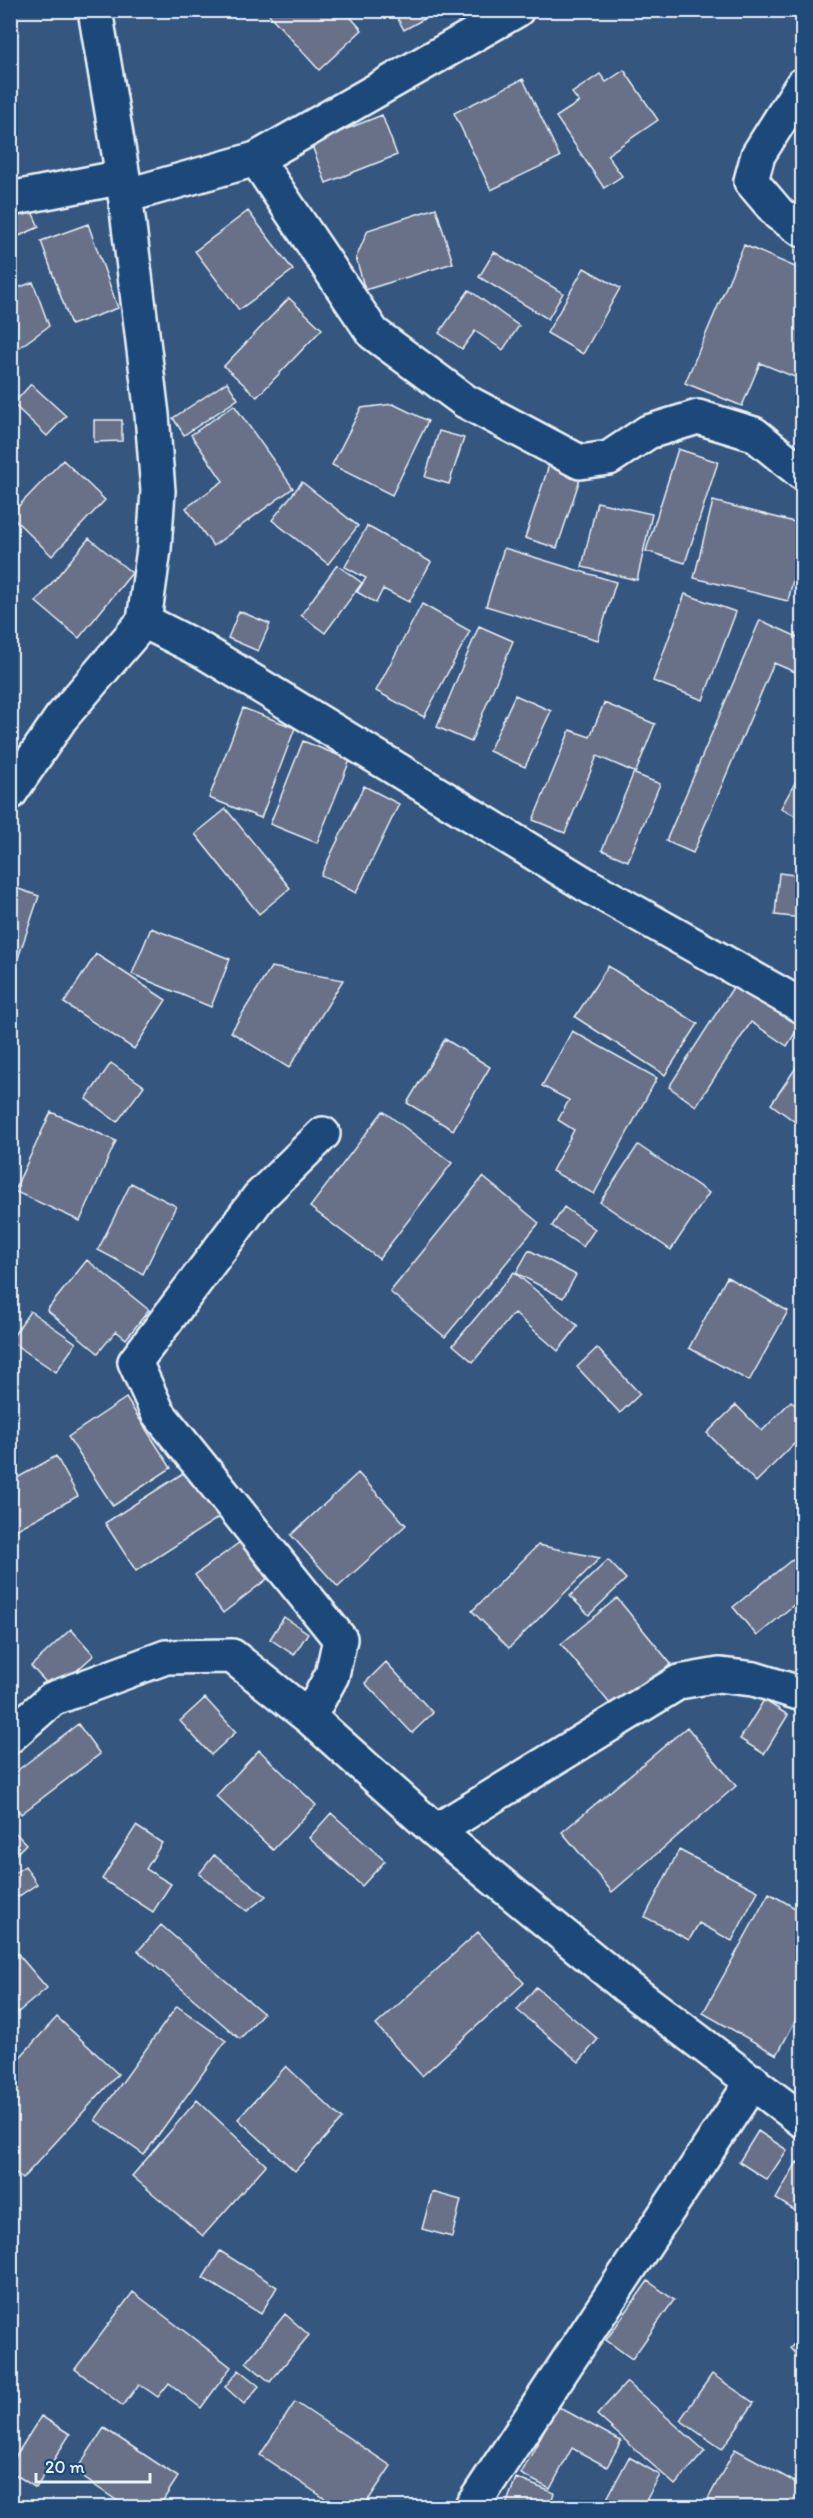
<svg xmlns="http://www.w3.org/2000/svg" width="813" height="2518" viewBox="0 0 813 2518" font-family="Itim,sans-serif">
  <rect width="100%" height="100%" fill="#35567e"/>
  <filter id="ink" filterUnits="userSpaceOnUse"><feTurbulence type="fractalNoise" baseFrequency=".0167" numOctaves="2"/><feDisplacementMap in="SourceGraphic" scale="12" xChannelSelector="R" yChannelSelector="G"/><feConvolveMatrix kernelMatrix="1 2 1 2 8 2 1 2 1" color-interpolation-filters="sRGB"/></filter>
  <g filter="url(#ink)">
    <!-- building -->
    <path fill="#687188" stroke="#e8f1f8" stroke-width="1.5" d="M265,10H344L362,30L319,70Z
      M393,10H440L404,30Z
      M624,70L658,120L607,155L622,176L604,188L556,117L579,102L572,93L600,74L606,82Z
      M523,79L560,157L491,190L454,113Z
      M382,115L397,155L326,183L311,143Z
      M29,205L39,227L10,240V214Z
      M436,208L453,263L365,290L356,258L368,230Z
      M248,211L293,270L239,310L195,251Z
      M88,224L118,308L71,325L41,241Z
      M744,245L802,270V380L760,363L742,406L685,383Z
      M494,252L563,293L548,319L479,277Z
      M584,268L620,288L583,354L547,333Z
      M33,282L49,326L10,354V291Z
      M469,290L519,326L503,350L475,331L462,349L439,333Z
      M289,298L322,329L257,397L224,366Z
      M227,382L238,399L184,435L173,418Z
      M31,384L66,416L47,436L13,404Z
      M393,404L428,421L392,495L332,465L361,408Z
      M234,405L293,488L213,546L186,508L223,481L191,435Z
      M94,420H122V441L94,442Z
      M439,431L464,438L449,484L425,477Z
      M678,449L718,462L685,563L646,551Z
      M63,460L105,500L52,556L10,515Z
      M549,465L581,476L557,548L525,538Z
      M302,482L358,526L328,564L272,520Z
      M713,501L802,524V543L788,601L694,578Z
      M597,502L652,514L637,580L582,567Z
      M367,526L431,562L409,602L383,589L376,603L357,592L366,578L345,567Z
      M89,538L132,573L79,638L36,602Z
      M504,548L616,582L598,640L486,606Z
      M337,565L362,583L325,633L301,615Z
      M685,594L736,612L703,700L653,681Z
      M422,604L470,631L424,717L376,691Z
      M239,611L270,624L258,651L228,638Z
      M760,620L802,639V675L774,663L693,853L666,841Z
      M479,626L513,641L471,742L437,727Z
      M515,695L551,711L525,767L489,751Z
      M604,703L655,724L635,774L660,784L628,861L602,850L634,772L597,756L565,833L533,820L570,730L590,737Z
      M243,708L295,728L261,818L209,798Z
      M303,741L350,760L317,843L270,824Z
      M802,770V820L781,808Z
      M364,786L399,804L356,893L321,875Z
      M226,809L290,888L259,914L195,834Z
      M779,873L802,876V918L775,915Z
      M10,886L39,896L14,970L10,969Z
      M151,928L230,959L211,1007L132,974Z
      M96,954L166,1000L134,1049L64,1003Z
      M608,966L698,1024L665,1075L575,1017Z
      M271,967L343,980L289,1068L231,1032Z
      M739,978L802,1022L787,1046L751,1022L696,1106L669,1087Z
      M572,1031L657,1078L594,1194L552,1171L574,1130L558,1120L569,1100L542,1086Z
      M445,1039L490,1067L453,1130L407,1103Z
      M802,1059V1127L771,1104Z
      M111,1063L144,1086L117,1122L86,1099Z
      M383,1111L452,1163L379,1259L310,1207Z
      M51,1112L116,1141L80,1221L14,1191Z
      M638,1145L709,1193L671,1250L600,1202Z
      M483,1177L539,1223L445,1337L390,1292Z
      M131,1183L176,1206L143,1274L98,1250Z
      M564,1207L595,1229L583,1247L552,1226Z
      M529,1250L576,1275L563,1298L516,1273Z
      M87,1260L149,1310L126,1339L116,1331L98,1353L47,1310Z
      M514,1272L578,1326L558,1351L514,1313L473,1362L453,1345Z
      M727,1277L788,1311L749,1381L689,1348Z
      M30,1311L76,1343L56,1372L10,1341Z
      M597,1348L640,1394L620,1413L577,1367Z
      M126,1398L171,1468L113,1506L68,1437Z
      M791,1401L802,1412V1436L756,1482L707,1433L736,1405L762,1431Z
      M56,1456L78,1496L10,1533V1482Z
      M191,1468L221,1516L136,1571L105,1523Z
      M358,1473L406,1525L338,1587L291,1535Z
      M240,1542L267,1579L223,1613L195,1575Z
      M538,1545L600,1558L509,1648L472,1611Z
      M794,1558L802,1568V1598L757,1636L733,1607Z
      M608,1560L626,1579L589,1615L570,1596Z
      M617,1598L671,1664L615,1710L561,1644Z
      M284,1617L308,1633L294,1655L270,1639Z
      M71,1629L94,1655L54,1691L31,1666Z
      M386,1662L433,1713L412,1733L365,1683Z
      M205,1698L236,1732L211,1755L180,1721Z
      M764,1700L788,1715L764,1754L740,1739Z
      M78,1724L100,1754L21,1814L10,1800V1776Z
      M687,1727L736,1786L612,1892L562,1832Z
      M259,1750L316,1805L273,1850L216,1796Z
      M331,1813L385,1861L362,1886L309,1838Z
      M136,1826L162,1843L146,1869L171,1884L153,1912L102,1879Z
      M10,1827L26,1844L10,1860Z
      M679,1850L758,1891L732,1941L699,1923L689,1940L645,1917Z
      M214,1855L266,1896L247,1911L199,1874Z
      M25,1866L37,1884L10,1902V1876Z
      M769,1893L802,1912V2008L777,2055L703,2013Z
      M161,1925L263,2013L240,2039L138,1951Z
      M478,1932L524,1983L422,2076L376,2025Z
      M11,1946L47,1988L10,2019V1947Z
      M536,1987L598,2039L579,2062L517,2010Z
      M177,2006L226,2041L144,2155L95,2120Z
      M57,2017L118,2074L22,2179L10,2169V2068Z
      M286,2066L342,2119L295,2171L238,2119Z
      M197,2100L266,2165L203,2236L132,2176Z
      M758,2131L787,2150L767,2180L739,2162Z
      M797,2162L802,2165V2215L776,2199Z
      M432,2192L461,2200L452,2237L422,2229Z
      M220,2251L277,2287L261,2314L203,2278Z
      M648,2281L674,2300L632,2359L606,2340Z
      M133,2292L231,2367L201,2408L169,2383L158,2397L139,2384L123,2406L75,2369Z
      M285,2314L309,2335L270,2382L246,2362Z
      M802,2336V2361L790,2348Z
      M239,2370L259,2386L244,2404L225,2387Z
      M712,2374L754,2403L722,2449L680,2420Z
      M627,2382L705,2451L675,2485L597,2415Z
      M295,2402L391,2466L363,2508H339L260,2455Z
      M557,2406L621,2441L607,2467L572,2448L550,2489L521,2474Z
      M41,2416L70,2434L36,2488L10,2471V2465Z
      M104,2428L178,2477L158,2508H128L75,2472Z
      M735,2449L802,2486V2500L799,2508H724L708,2499Z
      M629,2457L660,2475L642,2508H602Z
      M516,2478L554,2493L549,2508H505Z"/>
    <g fill="none" stroke-linecap="round" stroke-linejoin="round">
      <defs>
        <path id="street" d="M802,85L758,155L751,181L779,214L802,230
          M256,159L373,333L465,401L580,462L609,458L648,432L698,417L754,434L802,473
          M125,196L256,159L517,10
          M10,199L123,177
          M144,621L203,651L585,884L802,1006
          M10,793L61,718L144,621L154,549L158,491L152,415L123,177L95,10
          M309,1717L332,1675L340,1639L158,1413L135,1362L259,1197L323,1134
          M10,1736L52,1699L166,1657L232,1656L309,1717L436,1831L628,1988L802,2120
          M436,1831L679,1682L719,1675L754,1679L802,1694
          M471,2508L753,2081"/>
      </defs>
      <!-- street casing -->
      <use href="#street" stroke="#e8f1f8" stroke-width="38"/>
      <!-- street -->
      <use href="#street" stroke="#1f4a7a" stroke-width="33"/>
    </g>
  </g>
  <!-- margin -->
  <rect width="813" height="2518" fill="none" stroke="#1f4a7a" stroke-width="36"/>
  <rect x="18" y="18" width="777" height="2482" fill="none" stroke="#e8f1f8" stroke-width="2" filter="url(#ink)"/>
  <!-- scale -->
  <path d="M36 2473v9h114v-9" fill="none" stroke="#e8f1f8" stroke-width="3"/>
  <text x="45" y="2473" font-size="18" fill="#e8f1f8" stroke="#1f4a7a" stroke-width="4.5" paint-order="stroke">20 m</text>
</svg>
